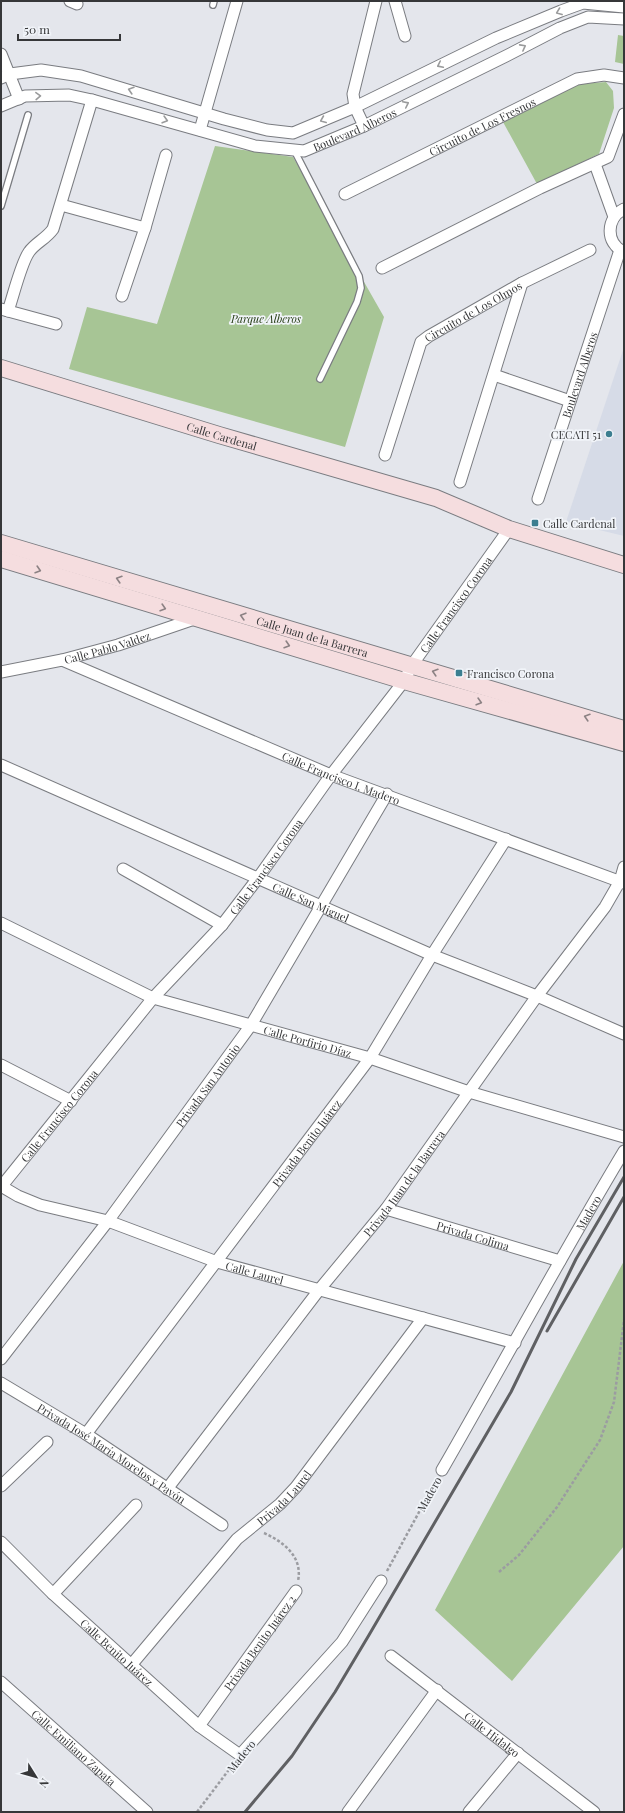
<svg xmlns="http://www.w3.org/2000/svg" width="625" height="1813" viewBox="0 0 625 1813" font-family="'Playfair Display',serif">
  <rect width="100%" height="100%" fill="#e4e6ec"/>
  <!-- built -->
  <path fill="#d6dbe7" d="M624,347V536L566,522Z"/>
  <!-- green -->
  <path fill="#a7c595" d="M618,35L624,36V64L615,62Z
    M606,82L613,91L614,108L599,154L537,184L503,122L580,84Z
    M215,146L293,157L384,317L345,447L69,369L87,307L157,324Z
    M624,1261V1546L512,1681L435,1610Z"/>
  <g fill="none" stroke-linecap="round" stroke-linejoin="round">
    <defs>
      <path id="lane" d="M213,5L214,1
        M294,150L359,276L361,288L357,302L320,379
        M1,206L28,115"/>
      <g id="street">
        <path d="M70,1L77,4"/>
        <path d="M395,1L405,36"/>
        <path d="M1,54L19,99"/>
        <path d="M1,78L10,74L41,70L81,76L224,119L267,130L293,133L355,107L496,38L561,11L583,3L624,7"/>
        <path id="s1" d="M1,106L25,96L69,95L92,100L255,146L304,151L364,126L508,55L560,28L588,17L624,19"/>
        <path d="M364,126L355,107L353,94L376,1"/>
        <path d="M200,130L237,1"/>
        <path d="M595,164L614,217"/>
        <path id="s2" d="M345,194L577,79L604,75L624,78"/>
        <path d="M61,205L145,228"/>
        <path d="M624,209C606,218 605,243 624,252"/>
        <path d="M382,268L540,188L608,157L624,114"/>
        <path d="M122,296L145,228L166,155"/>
        <path d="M1,309L56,324"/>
        <path d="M8,311C13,297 21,263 29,252C35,243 46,239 53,229L92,100"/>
        <path d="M494,375L570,401"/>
        <path id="s3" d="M385,455L421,342L429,336L522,283L590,250"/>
        <path d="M460,482L522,283"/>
        <path id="s4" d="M538,499L620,250"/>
        <path id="s5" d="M62,660L331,775L624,883"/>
        <path id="s6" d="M1,672L62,660L118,645L197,618"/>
        <path id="s7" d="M1,765L432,955L537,996L624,1034"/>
        <path d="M123,869L222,925"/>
        <path id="s8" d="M1,923L153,998L370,1058L469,1092L624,1137"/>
        <path d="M1,1065L71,1101"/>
        <path id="s9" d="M1,1186L18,1196L40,1205L108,1221L217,1262L515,1343"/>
        <path id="s10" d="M1,1187L153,998L222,925L258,878L331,775L404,681L412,665L509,529"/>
        <path id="s11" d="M386,1209L560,1261"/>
        <path id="s12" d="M1,1359L108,1221L251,1025L387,794"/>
        <path id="s13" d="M1,1383L86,1434L222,1525"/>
        <path id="s14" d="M86,1434L370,1058L432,955L506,839"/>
        <path id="s15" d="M442,1470C503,1364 561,1256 624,1151"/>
        <path d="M1,1486L47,1442"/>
        <path id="s16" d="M167,1489L319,1290L386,1209L537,996L605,907L620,881L624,867"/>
        <path id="s17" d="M1,1542L53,1594L199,1726L240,1755L342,1642L381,1581"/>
        <path d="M53,1594L136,1505"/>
        <path id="s18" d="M391,1656L594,1812"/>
        <path id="s19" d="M132,1664L237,1539L280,1504L296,1487L423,1318"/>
        <path id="s20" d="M1,1682L147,1812"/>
        <path id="s21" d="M199,1726L296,1591"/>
        <path d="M348,1812L437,1690"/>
        <path d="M469,1812L518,1753"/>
      </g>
      <g id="secondary">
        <path id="s22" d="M1,368L219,435L436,498L509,529L624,565"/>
        <path id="s23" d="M1,543L624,729"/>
        <path d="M1,559L404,681L624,743"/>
      </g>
    </defs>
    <!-- lane casing -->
    <use href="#lane" stroke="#7a7c81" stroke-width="8"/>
    <!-- street casing -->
    <use href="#street" stroke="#7a7c81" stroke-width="13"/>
    <!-- secondary casing -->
    <use href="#secondary" stroke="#7a7c81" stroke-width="18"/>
    <!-- path -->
    <path stroke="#9b9ca1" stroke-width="2.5" stroke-dasharray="3 2" stroke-linecap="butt" d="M264,1533C284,1542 303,1557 298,1581
      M387,1571L437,1479
      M499,1572L519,1555L557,1507L600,1440L614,1402L624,1320
      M197,1812L234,1763"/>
    <!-- lane -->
    <use href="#lane" stroke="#fff" stroke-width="5.5"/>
    <!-- street -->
    <use href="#street" stroke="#fff" stroke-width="11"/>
    <!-- secondary -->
    <use href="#secondary" stroke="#f5dddf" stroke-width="16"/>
    <!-- rail -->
    <path stroke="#5f6063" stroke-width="3" d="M547,1331L624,1197
      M245,1812L292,1756L335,1692L369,1635L511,1392L576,1259L624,1177"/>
  </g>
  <!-- one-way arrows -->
  <defs><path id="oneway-chevron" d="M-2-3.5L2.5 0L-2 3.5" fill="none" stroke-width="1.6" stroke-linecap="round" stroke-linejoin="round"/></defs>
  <g stroke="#9a9b9c">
    <use href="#oneway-chevron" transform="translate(559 12) rotate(159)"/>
    <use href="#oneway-chevron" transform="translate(523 47) rotate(-28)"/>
    <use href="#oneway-chevron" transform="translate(440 65) rotate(154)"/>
    <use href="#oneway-chevron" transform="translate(131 90) rotate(-163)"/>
    <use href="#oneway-chevron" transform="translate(38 96) rotate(-2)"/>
    <use href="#oneway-chevron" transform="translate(406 104) rotate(-26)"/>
    <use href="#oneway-chevron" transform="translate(165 120) rotate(16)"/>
    <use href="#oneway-chevron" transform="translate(323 120) rotate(157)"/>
  </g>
  <g stroke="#8c8284">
    <use href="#oneway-chevron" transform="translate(38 570) rotate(17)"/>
    <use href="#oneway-chevron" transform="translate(119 579) rotate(-163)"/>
    <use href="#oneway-chevron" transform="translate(163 608) rotate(17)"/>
    <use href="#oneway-chevron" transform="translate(243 616) rotate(-164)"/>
    <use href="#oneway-chevron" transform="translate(287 645) rotate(17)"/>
    <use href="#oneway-chevron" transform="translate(435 672) rotate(-163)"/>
    <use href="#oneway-chevron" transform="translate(479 702) rotate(16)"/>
    <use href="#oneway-chevron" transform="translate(587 717) rotate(-163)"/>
  </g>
  <!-- markers -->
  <g fill="#3c7e90" stroke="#f1f4f9" stroke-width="1.5">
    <circle cx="609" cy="434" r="4"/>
    <rect x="531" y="519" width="8" height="8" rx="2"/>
    <rect x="455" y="669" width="8" height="8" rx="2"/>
  </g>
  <g text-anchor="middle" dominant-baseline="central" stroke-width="3.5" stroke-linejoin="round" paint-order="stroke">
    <!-- street labels -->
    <g font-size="11" fill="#363739" stroke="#f1f4f9">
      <text stroke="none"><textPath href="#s2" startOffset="153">Circuito de Los Fresnos</textPath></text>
      <text stroke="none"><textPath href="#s1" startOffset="367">Boulevard Alberos</textPath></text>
      <text stroke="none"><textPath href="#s3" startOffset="179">Circuito de Los Olmos</textPath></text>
      <text stroke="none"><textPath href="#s4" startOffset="131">Boulevard Alberos</textPath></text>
      <text stroke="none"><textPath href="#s22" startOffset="231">Calle Cardenal</textPath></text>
      <text stroke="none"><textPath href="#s10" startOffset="740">Calle Francisco Corona</textPath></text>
      <text stroke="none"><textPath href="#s23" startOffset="325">Calle Juan de la Barrera</textPath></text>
      <text stroke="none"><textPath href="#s6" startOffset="109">Calle Pablo Valdez</textPath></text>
      <text stroke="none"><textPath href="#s5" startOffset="303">Calle Francisco I. Madero</textPath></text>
      <text stroke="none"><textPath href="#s10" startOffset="416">Calle Francisco Corona</textPath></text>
      <text stroke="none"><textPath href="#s7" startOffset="339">Calle San Miguel</textPath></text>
      <text stroke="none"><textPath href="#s8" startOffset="330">Calle Porfirio Díaz</textPath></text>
      <text stroke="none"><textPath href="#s12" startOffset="343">Privada San Antonio</textPath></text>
      <text stroke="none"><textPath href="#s10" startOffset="92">Calle Francisco Corona</textPath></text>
      <text stroke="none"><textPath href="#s14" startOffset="365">Privada Benito Juárez</textPath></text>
      <text stroke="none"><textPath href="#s16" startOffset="387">Privada Juan de la Barrera</textPath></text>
      <text stroke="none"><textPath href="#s15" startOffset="296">Madero</textPath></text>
      <text stroke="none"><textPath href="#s11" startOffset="91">Privada Colima</textPath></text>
      <text stroke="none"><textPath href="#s9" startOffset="269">Calle Laurel</textPath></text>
      <text stroke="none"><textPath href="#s13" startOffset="131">Privada José María Morelos y Pavón</textPath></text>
      <text transform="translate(429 1494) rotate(-61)">Madero</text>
      <text stroke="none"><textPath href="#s19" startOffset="226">Privada Laurel</textPath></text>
      <text stroke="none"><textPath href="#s21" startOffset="103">Privada Benito Juárez 2</textPath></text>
      <text stroke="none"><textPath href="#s17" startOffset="160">Calle Benito Juárez</textPath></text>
      <text stroke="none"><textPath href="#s18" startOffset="128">Calle Hidalgo</textPath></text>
      <text stroke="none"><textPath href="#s20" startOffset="98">Calle Emiliano Zapata</textPath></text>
      <text transform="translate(241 1756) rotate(-51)">Madero</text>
    </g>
    <!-- park labels -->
    <g font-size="11" font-style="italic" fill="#1f370d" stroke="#f1f4f9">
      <text x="266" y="318">Parque Alberos</text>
    </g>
    <!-- poi labels -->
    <g font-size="11" fill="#363739" stroke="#f1f4f9" text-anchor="start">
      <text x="601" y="434" text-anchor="end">CECATI 51</text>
      <text x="543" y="523">Calle Cardenal</text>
      <text x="467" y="673">Francisco Corona</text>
    </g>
  </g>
  <!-- border -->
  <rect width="625" height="1813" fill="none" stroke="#363739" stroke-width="4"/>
  <!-- north arrow -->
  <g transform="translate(36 1777) rotate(127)" stroke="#f1f4f9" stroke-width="3" paint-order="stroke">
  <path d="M0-3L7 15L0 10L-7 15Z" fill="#363739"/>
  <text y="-6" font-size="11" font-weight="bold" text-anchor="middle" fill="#363739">N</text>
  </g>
  <!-- scale -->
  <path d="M18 34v6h102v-6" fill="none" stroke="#363739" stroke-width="2"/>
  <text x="24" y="34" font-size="12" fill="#363739" stroke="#f1f4f9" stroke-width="3" paint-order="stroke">50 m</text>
</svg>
